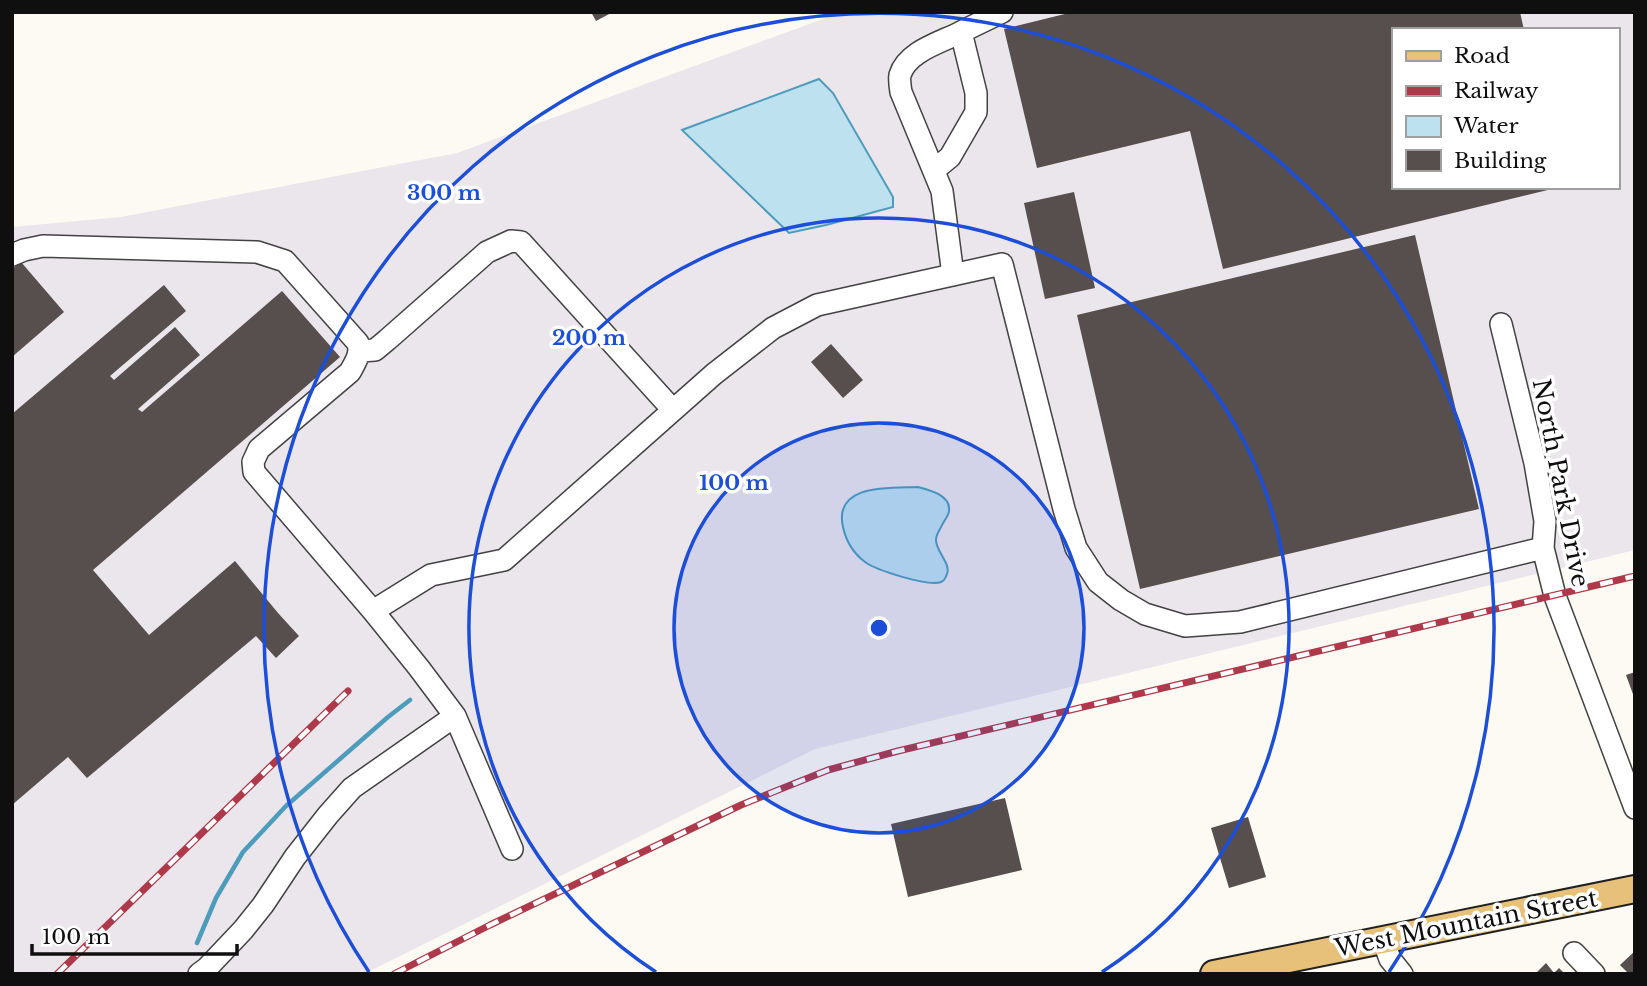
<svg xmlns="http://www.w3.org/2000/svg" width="1647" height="986" viewBox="0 0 1647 986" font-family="'Libre Baskerville',serif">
  <rect width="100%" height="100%" fill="#fdfaf3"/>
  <!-- industrial -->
  <path fill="#ebe5ec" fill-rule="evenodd" d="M842,12H1635V550L815,749L364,974H12V227L121,217L457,153ZM1393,30H1617V187H1393Z"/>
  <!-- water -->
  <path fill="#bde1ee" stroke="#4e9cbc" stroke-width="2" d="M819,79L833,93L893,197V207L826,225L789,233L682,130Z
    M918,487C929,490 951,495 949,511C949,515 944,521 942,525C940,530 936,534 936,540C936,552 951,563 947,574C946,577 944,581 941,582C928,587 876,570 865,562C853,553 846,541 843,527C833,483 891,488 918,487Z"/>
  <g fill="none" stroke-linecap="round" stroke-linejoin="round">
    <!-- stream -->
    <path stroke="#4e9cbc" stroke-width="4.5" d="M197,943L216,898L243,852L286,806L388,717L410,700"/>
  </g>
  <!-- building -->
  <path fill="#564f4d" d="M591,12H613L596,21Z
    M1073,12H1520L1524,30H1393V187L1556,188L1223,269L1190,131L1037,168L1004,29Z
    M1074,192L1095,288L1045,299L1024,203Z
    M1415,235L1479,509L1140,589L1077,315Z
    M21,262L64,312L12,357V269Z
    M164,285L186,311L110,376L114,380L175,327L200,355L138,409L142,412L282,291L340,357L93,570L149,635L235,561L278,613L299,636L276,658L256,636L87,778L68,757L12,805V414Z
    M831,344L863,380L843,398L811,362Z
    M1635,672V697H1634L1626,675Z
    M1005,798L1022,870L908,897L891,824Z
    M1248,817L1266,877L1229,888L1211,828Z
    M1635,951V974H1625L1627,972L1620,965Z
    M1546,963L1554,973L1559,968L1565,974H1535Z"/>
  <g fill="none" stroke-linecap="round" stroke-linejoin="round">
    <defs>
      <path id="minor" d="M961,32L1002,12
        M934,170L950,157L976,112V93L961,32C942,42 907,51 900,75C899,80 900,86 901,92L942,191L953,275
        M12,255L24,250L43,246L257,252L285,261L358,343C361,354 356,361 350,372L259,449L253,462L254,472L373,611L419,668L455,716L512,849
        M1501,324L1535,463L1545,521L1543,548L1555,596L1635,808
        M360,351L375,350L387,340L487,252L511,241L521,242L673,410
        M373,611L431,575L504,560L714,374L773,328L817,305L1002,264L1064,509L1076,548L1098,582L1121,600L1145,614L1185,626L1240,622L1543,548
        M1383,940L1390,959L1402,974
        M1574,953L1594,974
        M199,974L207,968L243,930L263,905L295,857L328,815L352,788L455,716"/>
      <path id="major" d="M1214,974L1635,889"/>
    </defs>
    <!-- minor casing -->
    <use href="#minor" stroke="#424242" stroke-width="24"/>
    <!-- major casing -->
    <use href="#major" stroke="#202020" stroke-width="30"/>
    <!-- minor -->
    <use href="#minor" stroke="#fff" stroke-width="21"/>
    <!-- major -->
    <use href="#major" stroke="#e7c179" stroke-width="26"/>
    <defs>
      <path id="rail" d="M57,974L348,691
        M394,974L490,925L741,805L828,770L898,751L1635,576"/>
    </defs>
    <!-- rail casing -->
    <use href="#rail" stroke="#ad394a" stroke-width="7"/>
    <!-- rail -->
    <use href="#rail" stroke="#fff" stroke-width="4.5" stroke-dasharray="13" stroke-linecap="butt"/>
  </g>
  <!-- distance rings -->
  <circle cx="879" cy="628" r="205" fill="#1d4ed8" fill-opacity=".12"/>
  <g fill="none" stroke="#1d4ed8" stroke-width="3.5">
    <circle cx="879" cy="628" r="205"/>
    <path d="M656 972A410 410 0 1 1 1102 972"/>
    <path d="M369 972A615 615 0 1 1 1389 972"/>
  </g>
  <g text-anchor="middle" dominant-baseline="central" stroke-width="7" stroke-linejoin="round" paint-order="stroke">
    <!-- street labels -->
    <g font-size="24" fill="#0f0f0f" stroke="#fff">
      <text transform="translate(1561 483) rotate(79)">North Park Drive</text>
      <text transform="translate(1466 923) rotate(-11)">West Mountain Street</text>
    </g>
  </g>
  <circle cx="879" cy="628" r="10" fill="#1d4ed8" stroke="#fff" stroke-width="3.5"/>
  <g font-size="21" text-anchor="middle" font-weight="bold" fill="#1d4ed8" stroke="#fff" stroke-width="7" stroke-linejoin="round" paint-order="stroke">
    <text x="444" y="200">300 m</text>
    <text x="589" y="345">200 m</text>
    <text x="734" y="490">100 m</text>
  </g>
  <!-- border -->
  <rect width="1647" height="986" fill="none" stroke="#0f0f0f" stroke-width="28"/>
  <!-- legend -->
  <rect x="1392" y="28" width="228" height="161" fill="#ffffff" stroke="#9f9f9f" stroke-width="2"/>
  <rect x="1406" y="51" width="35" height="10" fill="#e7c179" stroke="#9f9f9f" stroke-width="2"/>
  <text x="1454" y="63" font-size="21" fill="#0f0f0f">Road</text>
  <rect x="1406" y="86" width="35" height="10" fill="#ad394a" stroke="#9f9f9f" stroke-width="2"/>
  <text x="1454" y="98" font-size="21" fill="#0f0f0f">Railway</text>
  <rect x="1406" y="116" width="35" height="21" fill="#bde1ee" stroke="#9f9f9f" stroke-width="2"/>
  <text x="1454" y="133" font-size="21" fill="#0f0f0f">Water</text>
  <rect x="1406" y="150" width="35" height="21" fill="#564f4d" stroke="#9f9f9f" stroke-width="2"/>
  <text x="1454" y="168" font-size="21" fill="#0f0f0f">Building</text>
  <!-- scale -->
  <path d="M32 944v10h205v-10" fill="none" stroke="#0f0f0f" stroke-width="3.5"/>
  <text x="42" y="944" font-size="21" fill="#0f0f0f" stroke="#ffffff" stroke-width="5" paint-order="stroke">100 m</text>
</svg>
